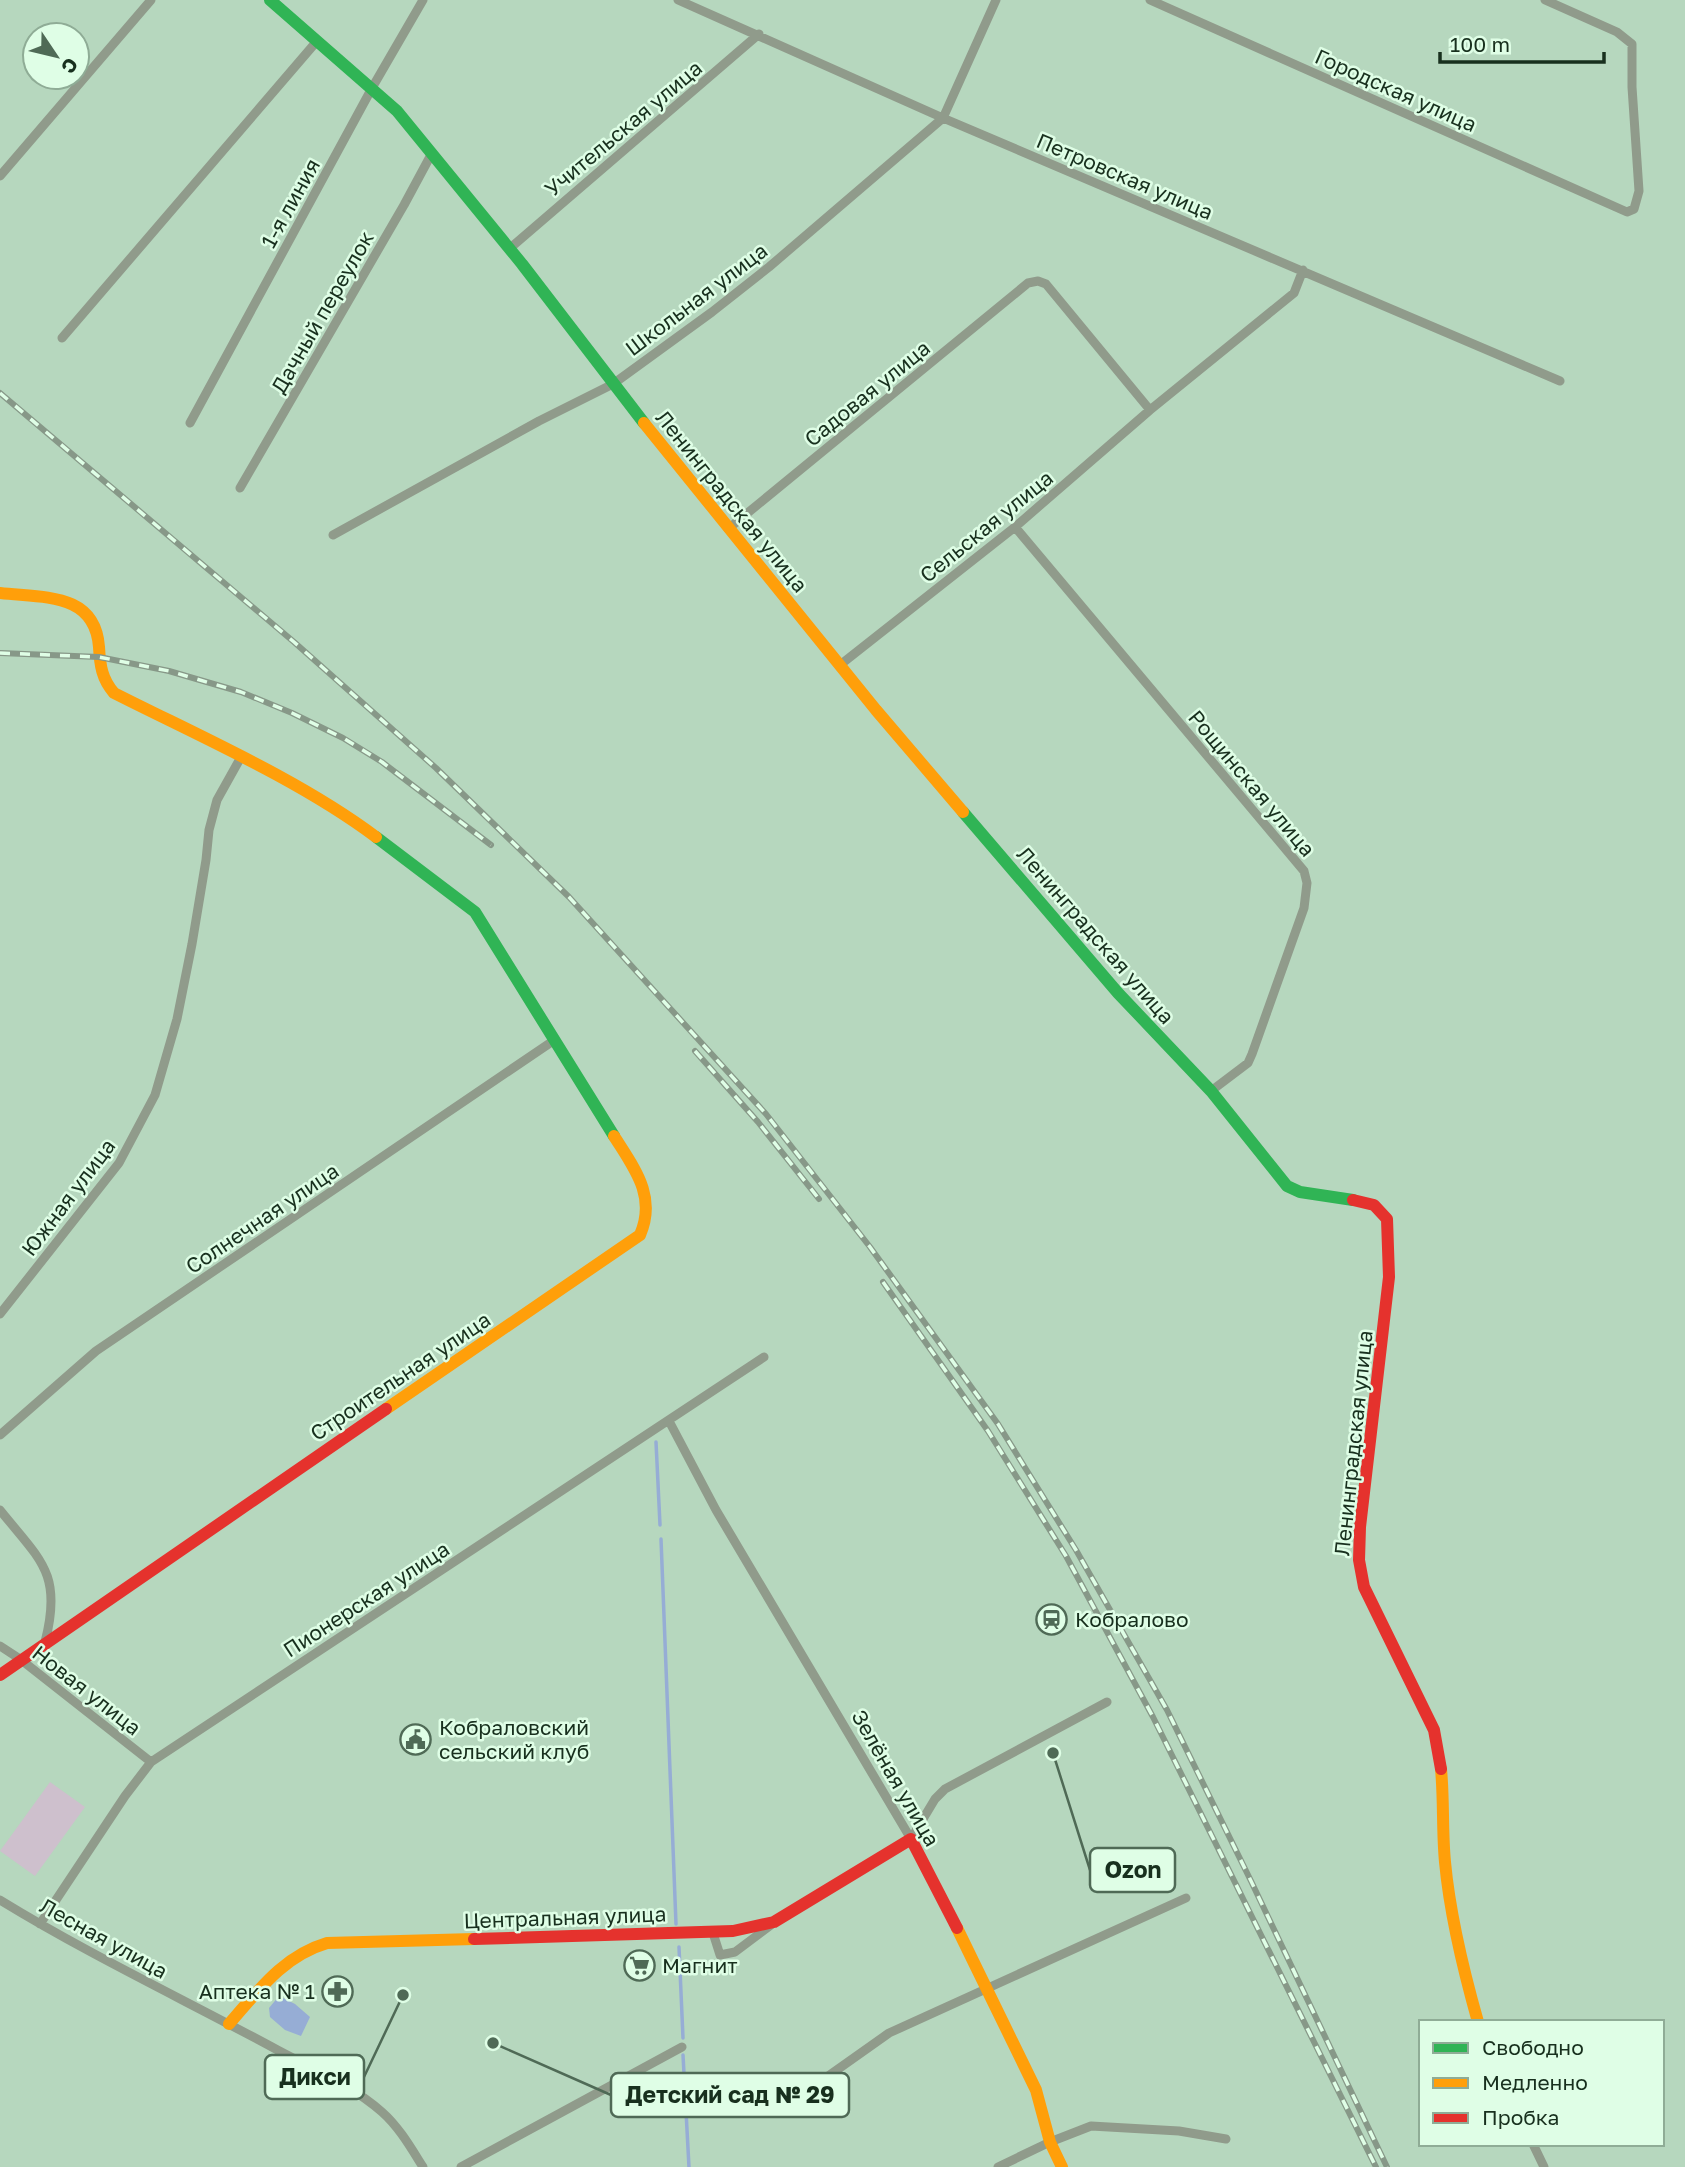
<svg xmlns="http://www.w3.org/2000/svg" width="1685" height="2167" viewBox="0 0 1685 2167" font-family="'Golos Text',sans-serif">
  <rect width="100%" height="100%" fill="#b6d7be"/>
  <!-- green -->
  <path fill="#cec0cd" d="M50,1782L85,1807L35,1876L0,1851Z"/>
  <!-- water -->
  <path fill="#96add5" d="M279,1996L295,2004L310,2017L301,2036L285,2030L270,2017L269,2008Z"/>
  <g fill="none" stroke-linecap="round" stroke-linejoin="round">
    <!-- stream -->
    <path stroke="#96add5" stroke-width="3.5" d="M656,1442L660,1525
      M661,1539L676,1924
      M679,1947L683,2038
      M683,2055L689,2167"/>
    <!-- street -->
    <path stroke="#909b8b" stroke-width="9" d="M678,0L943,118L1560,381
      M1150,0L1627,212L1634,209L1639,191L1632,87V44L1617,32L1545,0
      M0,176L151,0
      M509,249L759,34
      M62,338L317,41
      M190,423L372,88L423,0
      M240,488L404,205L432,153
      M1015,527L1304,871L1307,883L1304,908L1252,1054L1248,1063L1211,1091
      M728,529L1028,283L1038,281L1046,284L1150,410
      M333,535L539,421L613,384L712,312L769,267L943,118L996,0
      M840,665L1015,527L1150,410L1294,293L1303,270
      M0,1314L119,1163L155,1095L177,1019L192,944L206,860L209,830L217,800L241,757
      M669,1421L716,1510L911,1839L935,1799L945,1789L1107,1702
      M0,1435L96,1351L553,1041
      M0,1510C40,1560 63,1573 45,1642
      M0,1646L20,1659L151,1762
      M0,1900C88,1954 181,1998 272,2047C308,2067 351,2084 382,2112C399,2127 411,2148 423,2167
      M40,1924L125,1796L151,1762L764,1357
      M713,1933L720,1955L735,1952L771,1925
      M788,2096L817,2084L889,2033L1186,1898
      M1533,2144L1544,2167
      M461,2167L682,2047
      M998,2167L1050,2142L1091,2126L1179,2131L1226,2139"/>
    <!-- fast -->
    <path stroke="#30b455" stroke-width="12" d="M270,0L397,111L522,264L644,423
      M963,812L1118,993L1211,1091L1287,1186L1300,1192L1353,1200
      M376,837L475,912L614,1136"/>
    <!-- slow -->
    <path stroke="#ff9f0a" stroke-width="12" d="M644,423L876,710L963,812
      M0,593C43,598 95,592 99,647C100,666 102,679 114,693C199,736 300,780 376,837
      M386,1409L640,1235C657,1196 634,1168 614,1136
      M1441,1769C1444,1800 1442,1831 1445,1862C1450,1916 1463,1969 1478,2022
      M957,1928L1036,2090L1050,2142L1062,2167
      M229,2024C258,1991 283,1956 327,1943L474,1939"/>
    <!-- jam -->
    <path stroke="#e5322d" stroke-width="12" d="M1353,1200L1374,1205L1387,1219L1389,1277L1360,1527L1359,1560L1364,1587L1434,1730L1441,1769
      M0,1675L386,1409
      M474,1939L733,1931L774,1922L911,1839L957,1928"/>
    <defs>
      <path id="rail" d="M0,393L294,642L436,768L569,897L766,1114L870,1247L998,1424L1076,1550L1167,1710L1251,1881L1387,2167
        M0,653L99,657L169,671L241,692L292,713L343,738L382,762L491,845
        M695,1051L758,1122L819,1199
        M883,1282L988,1431L1066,1556L1153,1717L1376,2167"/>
    </defs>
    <!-- rail casing -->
    <use href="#rail" stroke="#879888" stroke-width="6"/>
    <!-- rail -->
    <use href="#rail" stroke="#dffee6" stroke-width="3.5" stroke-dasharray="10" stroke-linecap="butt"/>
  </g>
  <!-- icons -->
  <defs>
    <symbol id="station-ring" viewBox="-11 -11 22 22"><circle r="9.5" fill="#dffee6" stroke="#4f6a56" stroke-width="1.5"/><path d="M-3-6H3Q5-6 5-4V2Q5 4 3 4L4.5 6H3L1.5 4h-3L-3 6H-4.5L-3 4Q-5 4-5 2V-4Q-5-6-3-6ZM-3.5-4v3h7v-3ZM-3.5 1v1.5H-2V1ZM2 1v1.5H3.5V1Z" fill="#4f6a56"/></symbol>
    <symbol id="civic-ring" viewBox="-11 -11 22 22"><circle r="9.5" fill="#dffee6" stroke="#4f6a56" stroke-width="1.5"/><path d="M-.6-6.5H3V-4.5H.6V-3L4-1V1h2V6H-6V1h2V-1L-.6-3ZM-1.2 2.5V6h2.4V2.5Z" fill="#4f6a56"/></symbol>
    <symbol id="supermarket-ring" viewBox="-11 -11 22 22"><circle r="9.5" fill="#dffee6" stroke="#4f6a56" stroke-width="1.5"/><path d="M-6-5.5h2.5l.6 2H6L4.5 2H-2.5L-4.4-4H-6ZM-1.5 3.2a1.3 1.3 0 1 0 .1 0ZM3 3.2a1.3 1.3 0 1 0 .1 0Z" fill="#4f6a56"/></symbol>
    <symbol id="pharmacy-ring" viewBox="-11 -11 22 22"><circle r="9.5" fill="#dffee6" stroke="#4f6a56" stroke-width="1.5"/><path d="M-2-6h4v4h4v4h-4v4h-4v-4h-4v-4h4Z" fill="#4f6a56"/></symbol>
  </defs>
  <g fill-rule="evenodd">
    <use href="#station-ring" x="1034" y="1602" width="35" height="35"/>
    <use href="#civic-ring" x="398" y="1722" width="35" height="35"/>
    <use href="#supermarket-ring" x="622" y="1948" width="35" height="35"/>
    <use href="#pharmacy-ring" x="320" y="1974" width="35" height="35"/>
  </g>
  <g text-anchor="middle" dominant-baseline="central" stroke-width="5" stroke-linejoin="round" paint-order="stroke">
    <!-- street labels -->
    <g font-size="21" fill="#18301e" stroke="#dffee6">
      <text transform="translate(1396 90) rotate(24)">Городская улица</text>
      <text transform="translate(623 128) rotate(-40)">Учительская улица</text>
      <text transform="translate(1125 176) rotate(23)">Петровская улица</text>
      <text transform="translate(290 203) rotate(-61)">1-я линия</text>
      <text transform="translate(696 299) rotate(-37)">Школьная улица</text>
      <text transform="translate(322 312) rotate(-60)">Дачный переулок</text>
      <text transform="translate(867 393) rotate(-39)">Садовая улица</text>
      <text transform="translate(732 501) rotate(51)">Ленинградская улица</text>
      <text transform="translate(986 526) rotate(-39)">Сельская улица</text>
      <text transform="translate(1252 783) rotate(50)">Рощинская улица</text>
      <text transform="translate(1096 935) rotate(49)">Ленинградская улица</text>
      <text transform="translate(68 1197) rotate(-53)">Южная улица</text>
      <text transform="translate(262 1218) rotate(-34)">Солнечная улица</text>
      <text transform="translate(400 1376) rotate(-34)">Строительная улица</text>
      <text transform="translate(1353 1443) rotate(-84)">Ленинградская улица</text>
      <text transform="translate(366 1599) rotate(-33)">Пионерская улица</text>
      <text transform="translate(87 1690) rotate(38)">Новая улица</text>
      <text transform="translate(896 1778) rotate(60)">Зелёная улица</text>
      <text transform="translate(565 1917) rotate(-2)">Центральная улица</text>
      <text transform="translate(104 1938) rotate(29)">Лесная улица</text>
    </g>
    <!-- poi labels -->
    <g font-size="21" fill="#18301e" stroke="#dffee6" text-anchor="start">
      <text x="1075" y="1619">Кобралово</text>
      <text x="439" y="1727">Кобраловский<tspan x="439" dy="24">сельский клуб</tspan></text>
      <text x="662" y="1965">Магнит</text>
      <text x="315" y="1991" text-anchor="end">Аптека № 1</text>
    </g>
  </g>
  <!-- callouts -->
  <path fill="none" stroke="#4f6a56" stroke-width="2.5" d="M1053 1753L1090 1870M403 1995L364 2077M493 2043L611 2095"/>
  <g fill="#4f6a56" stroke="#dffee6" stroke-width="2.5">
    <circle cx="1053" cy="1753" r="7"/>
    <circle cx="403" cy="1995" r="7"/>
    <circle cx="493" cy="2043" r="7"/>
  </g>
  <g fill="#dffee6" stroke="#4f6a56" stroke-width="2.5">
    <rect x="1090" y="1848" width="85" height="44" rx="7"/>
    <rect x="265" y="2055" width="99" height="44" rx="7"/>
    <rect x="611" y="2073" width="238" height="44" rx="7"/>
  </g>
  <g font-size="23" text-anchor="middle" font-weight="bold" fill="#18301e">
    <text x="1133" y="1878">Ozon</text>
    <text x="315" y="2085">Дикси</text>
    <text x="730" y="2103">Детский сад № 29</text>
  </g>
  <!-- legend -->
  <rect x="1419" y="2020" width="245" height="126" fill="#dffee6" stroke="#8fac96" stroke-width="2"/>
  <rect x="1433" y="2043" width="35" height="10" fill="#30b455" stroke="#8fac96" stroke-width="2"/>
  <text x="1482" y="2055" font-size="21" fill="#18301e">Свободно</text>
  <rect x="1433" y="2078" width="35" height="10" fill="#ff9f0a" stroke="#8fac96" stroke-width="2"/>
  <text x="1482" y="2090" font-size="21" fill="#18301e">Медленно</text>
  <rect x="1433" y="2113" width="35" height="10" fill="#e5322d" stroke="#8fac96" stroke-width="2"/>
  <text x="1482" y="2125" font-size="21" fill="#18301e">Пробка</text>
  <!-- north arrow -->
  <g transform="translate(56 56) rotate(125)"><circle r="33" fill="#dffee6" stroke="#8fac96" stroke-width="2"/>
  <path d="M0-5L12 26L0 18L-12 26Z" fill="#4f6a56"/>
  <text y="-10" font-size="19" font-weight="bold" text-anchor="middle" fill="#18301e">С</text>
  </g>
  <!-- scale -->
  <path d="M1440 52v10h164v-10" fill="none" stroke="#18301e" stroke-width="3.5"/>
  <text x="1450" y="52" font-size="21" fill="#18301e" stroke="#dffee6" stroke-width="5" paint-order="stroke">100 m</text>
</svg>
